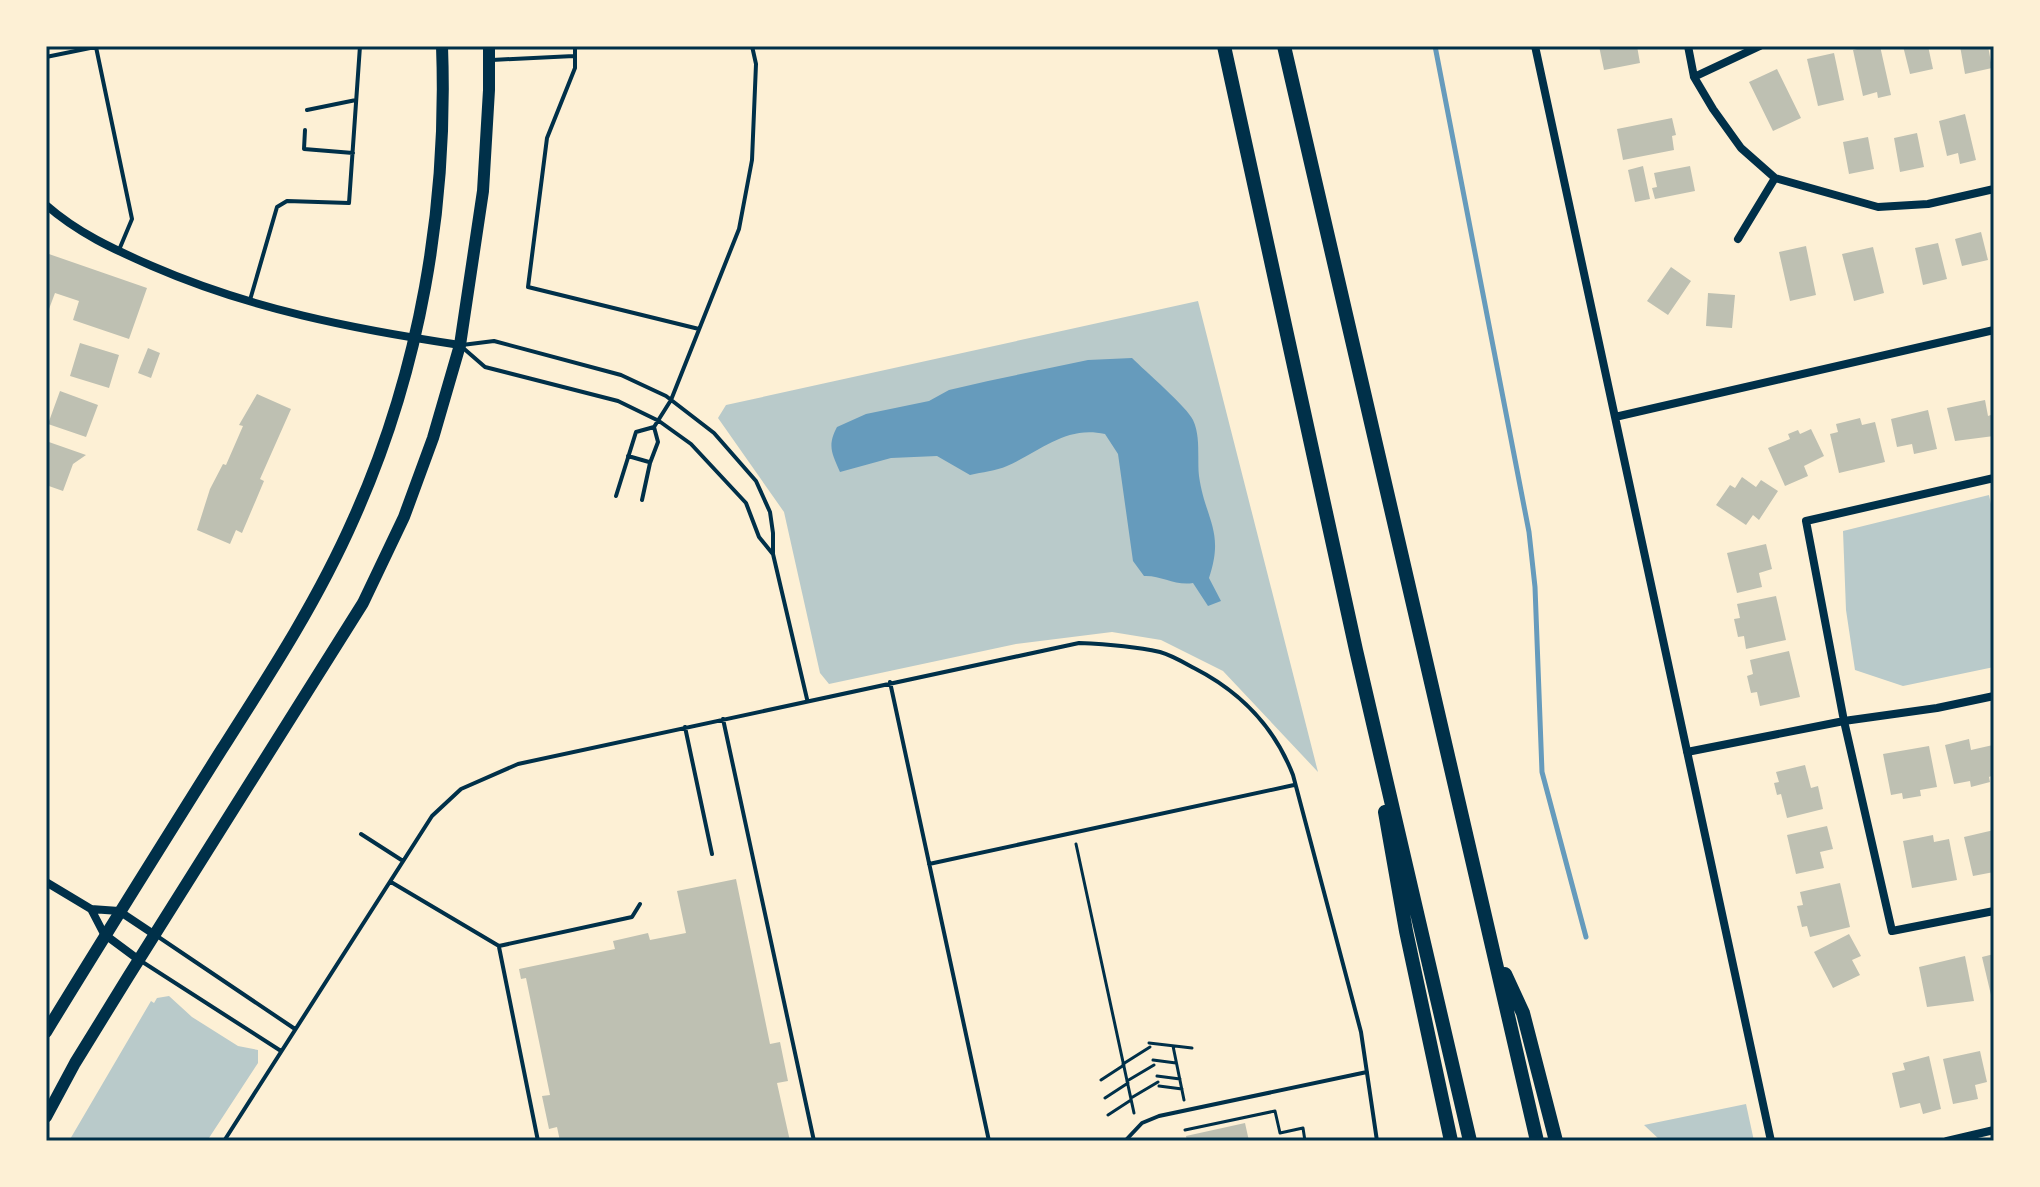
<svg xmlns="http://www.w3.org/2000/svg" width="2040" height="1187" viewBox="0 0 2040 1187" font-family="'Archivo Narrow',sans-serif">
  <rect width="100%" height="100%" fill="#fdf0d5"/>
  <!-- green -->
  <path fill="#b9caca" d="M1198,301L1318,772L1223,671L1161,640L1112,632L1016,644L829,684L820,673L784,512L718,418L726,405Z
    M1989,495L1994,518V667L1903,686L1855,670L1846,610L1843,531Z
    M169,996L192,1017L238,1046L258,1050V1063L207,1141H69L151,1001L154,1003L157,998Z
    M1746,1104L1754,1141H1661L1644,1125Z"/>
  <!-- water -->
  <path fill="#669bbc" d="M1132,358C1144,370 1188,408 1193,420C1201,437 1197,458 1199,476C1205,519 1225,531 1209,578L1221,601L1208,606L1193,583C1175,586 1161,575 1144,576L1133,561L1118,454L1105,434C1066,425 1041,451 1007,466C996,471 982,472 970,475L937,456L891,458L840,472C832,453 827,446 837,427L866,414L929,401L949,390L988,381L1088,360Z"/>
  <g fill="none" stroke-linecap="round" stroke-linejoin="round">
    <!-- stream -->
    <path stroke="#669bbc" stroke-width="5" d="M1435,46L1529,532L1535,587L1542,772L1586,937"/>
  </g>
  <!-- building -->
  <path fill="#bec0b2" d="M1599,46H1637L1640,63L1604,70Z
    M1869,46H1880L1891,95L1878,98L1877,92L1863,96L1853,50Z
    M1903,46H1928L1933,69L1910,74Z
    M1960,46H1988L1992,68L1965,74Z
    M1834,53L1844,100L1818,106L1807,59Z
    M1777,69L1801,118L1773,131L1749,82Z
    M1965,114L1976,160L1960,164L1958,153L1947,156L1939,121Z
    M1672,118L1676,135L1672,136L1674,150L1623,160L1617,129Z
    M1917,133L1924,167L1900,172L1894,138Z
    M1868,137L1874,169L1849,174L1843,142Z
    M1643,166L1650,199L1635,202L1628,170Z
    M1690,166L1695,191L1655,199L1652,188L1657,187L1654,173Z
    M1981,232L1988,260L1962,266L1955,239Z
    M1938,243L1947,279L1923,285L1915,248Z
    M1806,246L1816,295L1790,301L1779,252Z
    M1873,247L1884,293L1854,301L1842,254Z
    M46,253L147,288L129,339L73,320L79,301L55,293L46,317Z
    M1671,267L1691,281L1668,315L1647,301Z
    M1708,293L1735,295L1732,328L1706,326Z
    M80,343L119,355L109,388L70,376Z
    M148,348L160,353L151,378L138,373Z
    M60,391L98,405L86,437L48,424Z
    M257,394L291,409L260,479L264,481L242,533L236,530L230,544L197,530L210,489L223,464L226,465L243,426L239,425Z
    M1985,400L1988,416L1994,414V436L1955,441L1947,408Z
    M1928,410L1937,449L1914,454L1912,444L1897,447L1891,419Z
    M1860,418L1862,425L1875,422L1885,462L1839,473L1830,434L1838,432L1836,424Z
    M1811,429L1824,456L1804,466L1808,476L1785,486L1768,448L1790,439L1788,434L1798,430L1800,434Z
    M46,441L86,455L73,464L63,491L46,485Z
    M1742,477L1756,487L1761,480L1778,491L1759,520L1753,515L1746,525L1716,505L1730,485L1735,488Z
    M1766,544L1772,569L1759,573L1762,587L1737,593L1727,553Z
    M1776,596L1786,640L1746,649L1744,636L1738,637L1734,619L1740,618L1737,604Z
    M1789,651L1800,697L1760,706L1757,692L1751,693L1747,676L1753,674L1750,660Z
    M1969,739L1971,750L1993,745L1994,775L1989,777L1990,782L1971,787L1970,781L1954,784L1945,745Z
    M1929,746L1937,787L1920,790L1921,796L1903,799L1902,793L1891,795L1883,754Z
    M1805,765L1811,788L1818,786L1823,809L1787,818L1781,794L1777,795L1774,783L1779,782L1776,772Z
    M1827,826L1833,849L1820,852L1824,868L1796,874L1787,835Z
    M1994,830V872L1973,876L1964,837Z
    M1933,835L1934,842L1949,839L1957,880L1912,888L1903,841Z
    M736,879L770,1044L780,1042L788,1081L777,1083L790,1141H560L557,1127L549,1129L542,1096L550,1095L526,978L521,979L519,969L615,949L613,941L648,933L650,940L686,933L677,891Z
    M1840,883L1850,927L1810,937L1807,926L1802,927L1797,906L1803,905L1800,892Z
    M1849,934L1861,956L1852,960L1860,975L1833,988L1814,952Z
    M1994,954V995H1991L1982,957Z
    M1965,956L1974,1001L1927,1007L1919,967Z
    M1980,1051L1987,1082L1975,1085L1978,1099L1953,1104L1943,1059Z
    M1929,1056L1941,1109L1923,1114L1920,1103L1900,1108L1892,1073L1905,1070L1903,1063Z
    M1245,1123L1249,1141H1187L1186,1136Z"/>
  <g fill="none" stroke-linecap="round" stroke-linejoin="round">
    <!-- path -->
    <path stroke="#003049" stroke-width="3" d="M1076,844L1134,1113
      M1149,1043L1192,1048
      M1173,1046L1184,1100
      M1153,1060L1176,1063
      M1123,1064L1150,1047
      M1157,1076L1180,1079
      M1101,1080L1124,1065
      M1127,1081L1154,1065
      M1159,1086L1182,1089
      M1105,1098L1128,1083
      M1131,1098L1158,1082
      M1108,1115L1131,1100
      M1185,1130L1275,1111L1280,1133L1303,1128L1305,1141"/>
    <!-- service -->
    <path stroke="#003049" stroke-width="4" d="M575,46V68L547,138L528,287L699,329
      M96,47L132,219L119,250
      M46,57L100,46
      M492,60L574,56
      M307,110L356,100
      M305,130L304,149L353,153
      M250,300L277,207L287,201L349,203L360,46
      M462,345L494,341L621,375L666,396L714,433L756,481L770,512L773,533V554L807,699
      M462,347L485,367L618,401L659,421L691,444L746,503L759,537L772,553
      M628,456L649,462
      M616,496L636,432L654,427L671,400L739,229L752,160L756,64L752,46
      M642,500L650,463L658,442L654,427
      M890,682L989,1141
      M723,719L814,1141
      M685,727L712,854
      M361,834L403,861
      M929,864L1294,785
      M391,882L499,946L632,917L640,904
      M157,936L295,1029
      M499,947L538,1141
      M141,961L281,1051
      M224,1141L432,816L461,789L518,764L1079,643C1105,644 1133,646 1160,652C1171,655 1183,662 1194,668C1241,692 1274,726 1293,775L1361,1032L1377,1141
      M1125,1141L1142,1123L1159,1116L1367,1072"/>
    <!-- minor -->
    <path stroke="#003049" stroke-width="8" d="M1535,46L1771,1141
      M1688,46L1694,77L1713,109L1741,148L1775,178L1878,207L1928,204L1994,189
      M1694,77L1760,46
      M46,205C78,233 113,249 152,266C251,309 353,329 460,345
      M1738,239L1775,178
      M1615,417L1994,330
      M1994,478L1806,521L1844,721L1892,931L1994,911
      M1687,752L1844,721L1937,708L1994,696
      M46,882L91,909L119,911L155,935
      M91,909L104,934L139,960
      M1947,1141L1994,1130"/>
    <!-- secondary -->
    <path stroke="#003049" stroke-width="12" d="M46,1032C104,937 163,843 222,749C270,674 318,600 354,518C420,371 448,207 442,46
      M46,1117L75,1063L128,977L363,603L404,517L433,438L460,345L483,191L489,90V46"/>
    <!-- motorway -->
    <path stroke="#003049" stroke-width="14" d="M1224,46L1356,650L1470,1141
      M1284,46L1537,1141
      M1385,812L1406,931L1451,1141
      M1505,974L1523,1013L1556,1141"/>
  </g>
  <!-- border -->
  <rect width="2040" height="1187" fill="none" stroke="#fdf0d5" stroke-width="96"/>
  <rect x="48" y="48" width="1944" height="1091" fill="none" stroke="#003049" stroke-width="3"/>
</svg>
